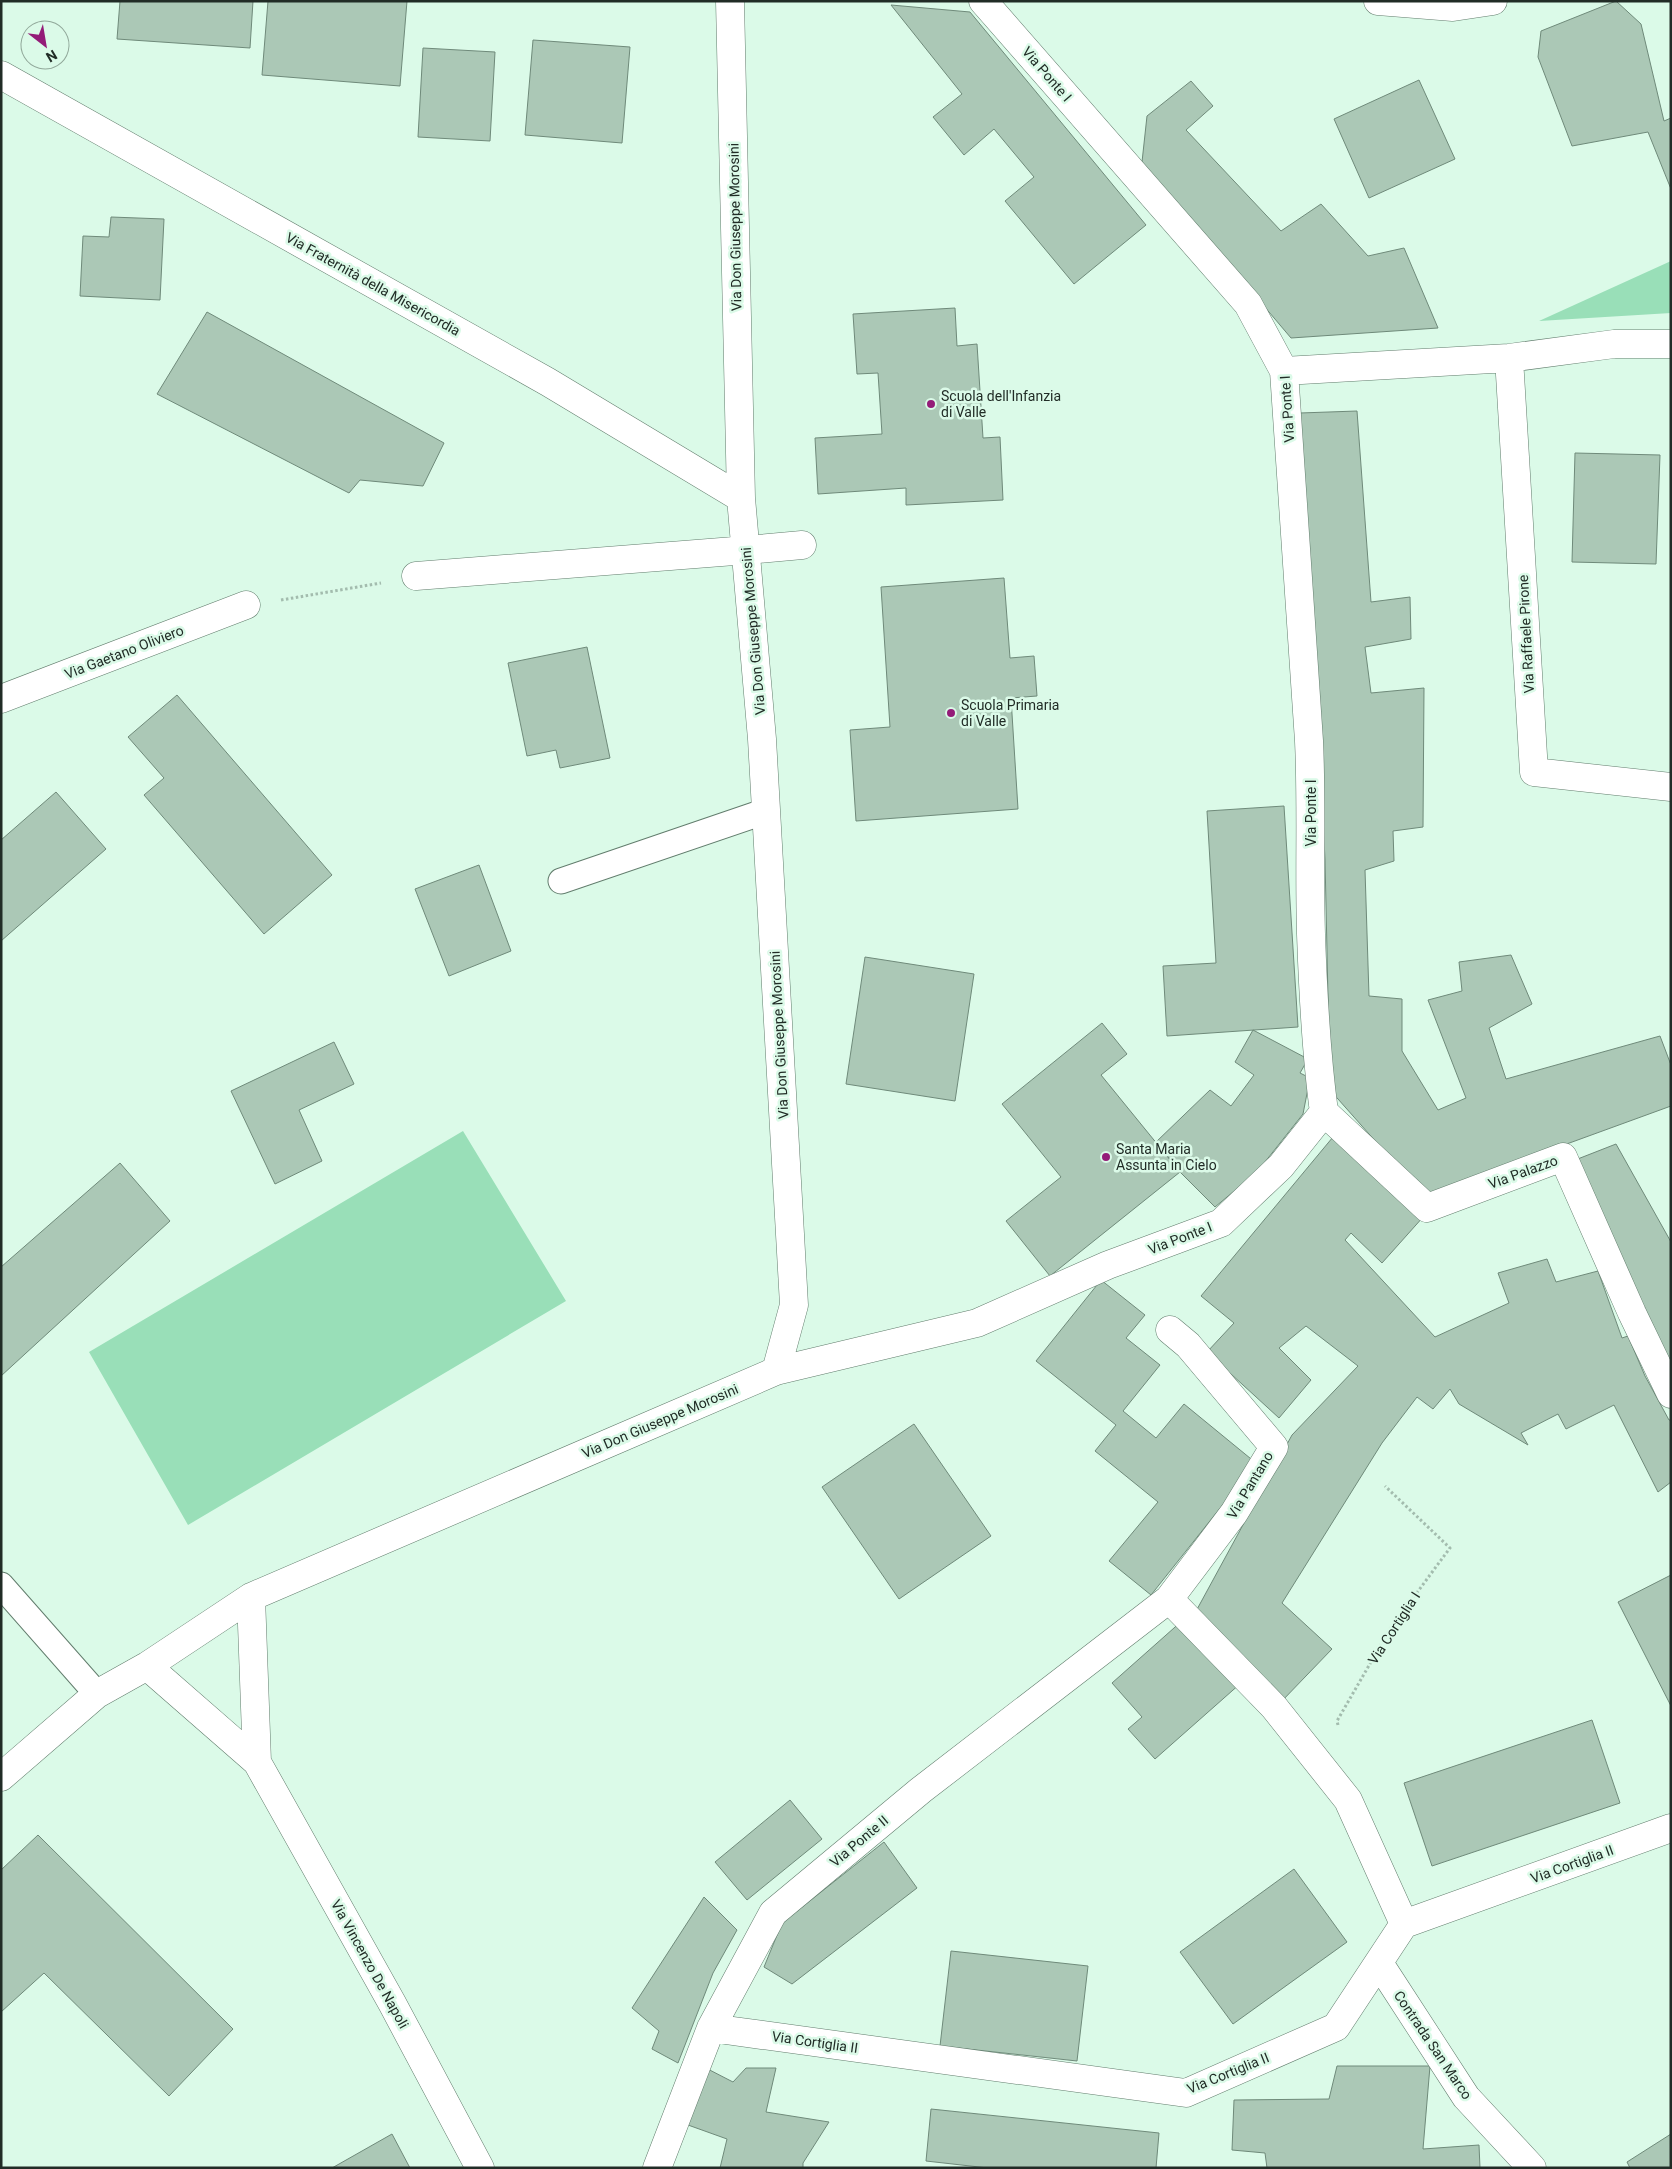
<svg xmlns="http://www.w3.org/2000/svg" width="1672" height="2169" viewBox="0 0 1672 2169" font-family="Roboto,sans-serif">
  <rect width="100%" height="100%" fill="#dbfae8"/>
  <!-- green -->
  <path fill="#99dfb8" d="M1671,261V313L1539,321Z
    M463,1131L566,1301L188,1525L89,1352Z"/>
  <!-- building -->
  <path fill="#abc8b6" stroke="#6f8a7a" d="M120,1H253L250,48L117,39Z
    M268,1H407L400,86L262,75Z
    M1616,1L1641,24L1664,121L1671,118V189L1648,132L1572,146L1538,57L1541,31Z
    M891,5L970,12L1146,225L1074,284L1005,201L1034,177L994,129L964,155L933,117L962,94Z
    M533,40L630,47L622,143L525,135Z
    M423,48L495,52L490,141L418,137Z
    M1419,80L1455,159L1369,198L1334,119Z
    M1191,81L1213,106L1186,130L1281,231L1321,204L1368,256L1404,248L1438,328L1291,338L1142,162L1147,116Z
    M111,217L164,219L160,300L80,296L83,236L109,237Z
    M955,308L957,346L977,344L983,438L1000,437L1003,500L906,505V488L818,494L815,438L882,434L878,373L857,374L853,314Z
    M207,312L444,443L423,486L360,480L349,493L157,394Z
    M1357,411L1371,602L1410,597L1411,639L1365,647L1371,693L1424,688L1423,827L1393,831L1394,861L1365,870L1369,996L1402,999V1051L1438,1110L1466,1098L1428,1000L1462,991L1459,962L1511,955L1532,1004L1489,1028L1506,1079L1660,1036L1671,1065V1106L1424,1196L1330,1090L1325,859L1300,413Z
    M1575,453L1660,455L1656,564L1572,562Z
    M1004,578L1010,658L1034,656L1037,696L1011,698L1018,809L856,821L850,730L890,727L881,587Z
    M587,647L610,758L560,768L556,750L527,756L508,663Z
    M177,695L332,875L264,934L144,795L164,778L128,737Z
    M56,792L106,849L1,941V840Z
    M1284,806L1298,1027L1167,1036L1163,966L1216,963L1207,811Z
    M479,865L511,951L449,976L415,889Z
    M865,957L974,974L955,1101L846,1084Z
    M1102,1023L1127,1054L1101,1075L1180,1172L1050,1276L1006,1221L1061,1177L1002,1104Z
    M1253,1030L1308,1059L1300,1073L1310,1078L1303,1114L1257,1172L1215,1207L1180,1172L1156,1142L1210,1090L1231,1106L1254,1075L1235,1062Z
    M334,1042L354,1084L299,1110L322,1161L275,1184L231,1091Z
    M1333,1137L1424,1216L1382,1263L1351,1233L1345,1240L1435,1337L1509,1303L1498,1273L1547,1259L1556,1282L1598,1271L1622,1338L1628,1336L1645,1376L1669,1420H1671V1482L1658,1492L1614,1405L1566,1429L1558,1414L1521,1433L1528,1445L1459,1404L1450,1389L1433,1409L1417,1397L1382,1443L1282,1603L1332,1649L1280,1703L1195,1613L1292,1435L1358,1366L1306,1326L1279,1348L1311,1380L1279,1418L1207,1352L1234,1323L1201,1296Z
    M1616,1144L1671,1242V1369L1570,1162Z
    M120,1163L170,1221L1,1376V1267Z
    M1101,1280L1145,1315L1126,1338L1160,1365L1123,1411L1156,1438L1184,1404L1256,1463L1151,1595L1109,1561L1158,1502L1095,1451L1116,1425L1036,1361Z
    M914,1424L991,1536L899,1599L822,1487Z
    M1671,1575V1706L1618,1602Z
    M1183,1620L1241,1683L1155,1759L1128,1729L1142,1717L1112,1683Z
    M1592,1720L1620,1803L1432,1866L1404,1783Z
    M790,1800L822,1839L747,1900L715,1862Z
    M38,1835L233,2029L169,2096L44,1973L1,2012V1870Z
    M884,1842L917,1888L792,1984L764,1967L782,1923Z
    M1294,1869L1347,1942L1233,2024L1180,1952Z
    M704,1897L737,1930L713,1973L678,2063L652,2049L659,2031L632,2008Z
    M951,1951L1088,1966L1077,2061L940,2046Z
    M698,2064L733,2082L746,2068H776L766,2112L829,2122L803,2163V2168H720L727,2139L688,2125Z
    M1337,2066H1430L1423,2149L1479,2145L1480,2168H1267L1265,2153L1232,2150L1234,2100L1329,2099Z
    M931,2109L1159,2133L1156,2168H988L926,2161Z
    M392,2134L410,2168H332Z
    M1671,2134V2168H1630L1627,2162Z"/>
  <g fill="none" stroke-linecap="round" stroke-linejoin="round">
    <defs>
      <path id="service" d="M561,881L766,811
        M1,1585L97,1694"/>
      <path id="pedestrian" d="M747,550L802,545"/>
      <path id="minor" d="M1378,1L1453,7L1493,1
        M1,75L548,382L741,498
        M1509,358L1534,772L1671,787
        M1284,371L1509,358L1614,344H1671
        M416,576L747,550
        M1,699L246,605
        M1324,1112L1427,1208L1563,1157L1632,1313L1671,1394
        M776,1371L977,1323L1108,1265L1221,1223L1281,1166L1324,1112C1316,1053 1313,993 1311,934C1309,870 1312,805 1309,741L1284,371L1248,304L983,1
        M1169,1599L1274,1707L1348,1800L1404,1924
        M147,1666L257,1762L251,1597
        M257,1762L392,2003L480,2168
        M1,1777L97,1694L147,1666L251,1597L776,1371L794,1305L762,739L741,498L730,1
        M1379,1963L1466,2097L1532,2168
        M711,2028L1186,2093L1336,2027L1404,1924L1671,1828
        M657,2168L711,2028L773,1913L921,1790L1169,1599L1234,1513L1274,1447L1188,1345L1170,1330"/>
    </defs>
    <!-- service casing -->
    <use href="#service" stroke="#627d6d" stroke-width="27"/>
    <!-- pedestrian casing -->
    <use href="#pedestrian" stroke="#627d6d" stroke-width="29"/>
    <!-- minor casing -->
    <use href="#minor" stroke="#627d6d" stroke-width="29"/>
    <!-- path -->
    <path stroke="#a3bcae" stroke-width="3" stroke-dasharray="2.5 2.5" stroke-linecap="butt" d="M281,600L381,583
      M1338,1725L1337,1721L1390,1629L1450,1548L1385,1486"/>
    <!-- service -->
    <use href="#service" stroke="#fff" stroke-width="25"/>
    <!-- pedestrian -->
    <use href="#pedestrian" stroke="#fff" stroke-width="28"/>
    <!-- minor -->
    <use href="#minor" stroke="#fff" stroke-width="28"/>
  </g>
  <!-- markers -->
  <g fill="#941c78" stroke="#dbfae8" stroke-width="2">
    <circle cx="931" cy="404" r="5"/>
    <circle cx="951" cy="713" r="5"/>
    <circle cx="1106" cy="1157" r="5"/>
  </g>
  <g text-anchor="middle" dominant-baseline="central" stroke-width="5" stroke-linejoin="round" paint-order="stroke">
    <!-- street labels -->
    <g font-size="14" fill="#212c26" stroke="#dbfae8">
      <text transform="translate(1047 74) rotate(49)">Via Ponte I</text>
      <text transform="translate(735 227) rotate(-91)">Via Don Giuseppe Morosini</text>
      <text transform="translate(373 284) rotate(29)">Via Fraternità della Misericordia</text>
      <text transform="translate(1287 409) rotate(-94)">Via Ponte I</text>
      <text transform="translate(753 631) rotate(-95)">Via Don Giuseppe Morosini</text>
      <text transform="translate(1526 634) rotate(-93)">Via Raffaele Pirone</text>
      <text transform="translate(124 652) rotate(-21)">Via Gaetano Oliviero</text>
      <text transform="translate(1311 813) rotate(-90)">Via Ponte I</text>
      <text transform="translate(779 1035) rotate(-93)">Via Don Giuseppe Morosini</text>
      <text transform="translate(1523 1172) rotate(-20)">Via Palazzo</text>
      <text transform="translate(1180 1238) rotate(-21)">Via Ponte I</text>
      <text transform="translate(660 1421) rotate(-23)">Via Don Giuseppe Morosini</text>
      <text transform="translate(1250 1485) rotate(-59)">Via Pantano</text>
      <text transform="translate(1394 1628) rotate(-57)">Via Cortiglia I</text>
      <text transform="translate(859 1841) rotate(-40)">Via Ponte II</text>
      <text transform="translate(1572 1864) rotate(-20)">Via Cortiglia II</text>
      <text transform="translate(370 1964) rotate(61)">Via Vincenzo De Napoli</text>
      <text transform="translate(815 2042) rotate(8)">Via Cortiglia II</text>
      <text transform="translate(1433 2045) rotate(56)">Contrada San Marco</text>
      <text transform="translate(1228 2073) rotate(-22)">Via Cortiglia II</text>
    </g>
    <!-- poi labels -->
    <g font-size="14" fill="#212c26" stroke="#dbfae8" text-anchor="start">
      <text x="941" y="396">Scuola dell'Infanzia<tspan x="941" dy="16">di Valle</tspan></text>
      <text x="961" y="705">Scuola Primaria<tspan x="961" dy="16">di Valle</tspan></text>
      <text x="1116" y="1149">Santa Maria<tspan x="1116" dy="16">Assunta in Cielo</tspan></text>
    </g>
  </g>
  <!-- border -->
  <rect width="1672" height="2169" fill="none" stroke="#212c26" stroke-width="5"/>
  <!-- north arrow -->
  <g transform="translate(45 45) rotate(149)"><circle r="24" fill="#dbfae8" stroke="#91a89a"/>
  <path d="M0-4L9 19L0 12L-9 19Z" fill="#941c78"/>
  <text y="-8" font-size="14" font-weight="bold" text-anchor="middle" fill="#212c26">N</text>
  </g>
</svg>
